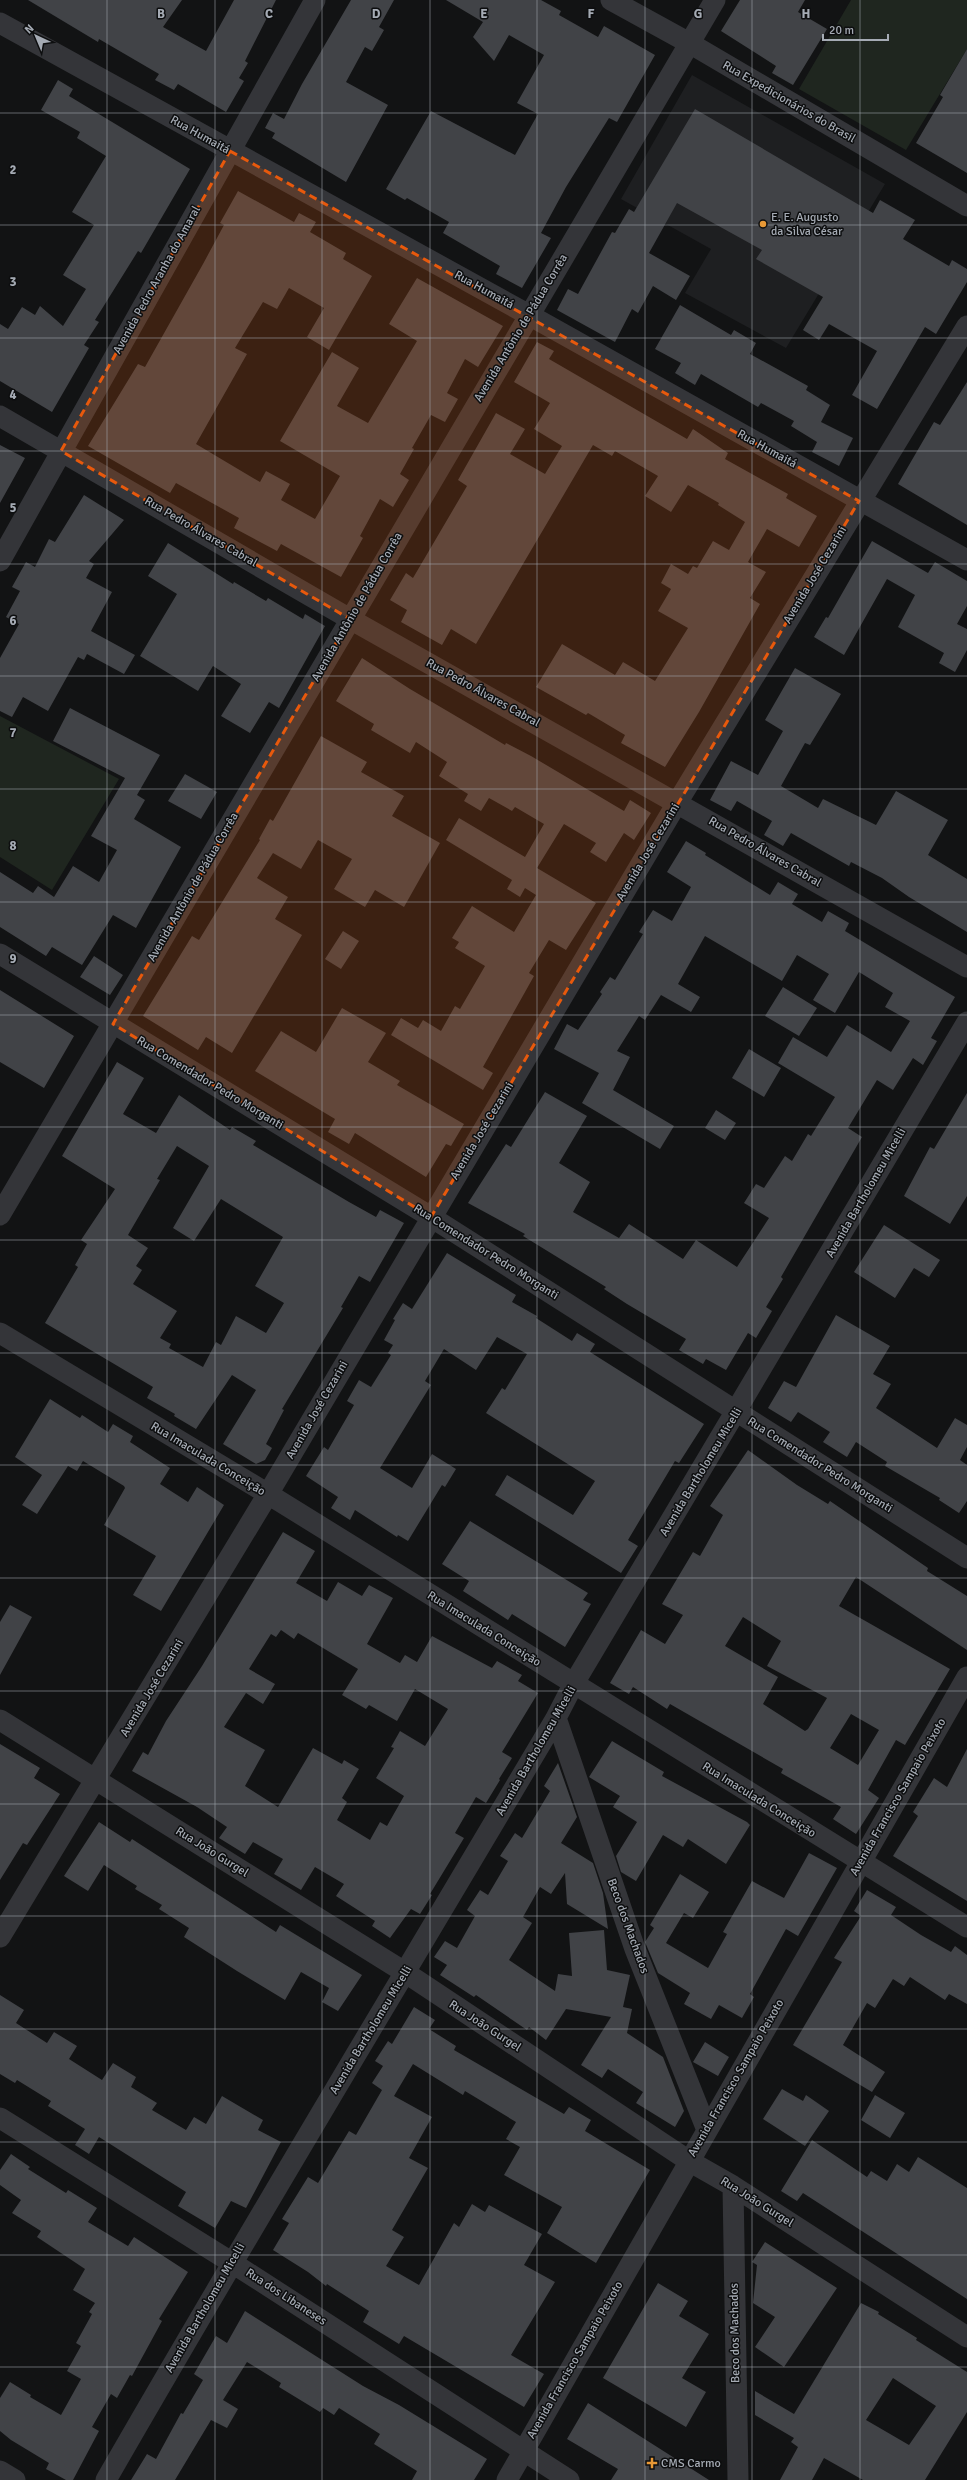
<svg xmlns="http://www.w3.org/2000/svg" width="967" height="2480" viewBox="0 0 967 2480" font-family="Signika,sans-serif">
  <rect width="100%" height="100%" fill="#121314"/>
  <!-- built -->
  <path fill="#1e1f21" d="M692,75L885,184L786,348L685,293L711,249L621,199Z"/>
  <!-- green -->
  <path fill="#1f261f" d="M851,0H967V49L906,150L799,89Z
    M0,716L119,779L52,890L0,857Z"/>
  <!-- building -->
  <path fill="#414347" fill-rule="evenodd" d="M28,0H182L163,27L206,51L234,0H276L245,61L248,63L239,78L244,81L226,112L178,84L174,90L155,80L159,74L99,39L98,42Z
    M351,0H394L379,27L384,30L372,51L365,47L346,82L388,105L346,182L272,138L275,133L265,128L273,113L284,119L302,84Z
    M446,0H541L561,11L559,15L598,37L604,26L655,55L617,122L609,118L566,187L541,233L551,238L522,288L496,274L500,266L443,233L449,222L407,198L405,200L386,189L431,111L515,155L538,114L517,103L544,55L509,35L494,61L473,37L483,22Z
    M740,0H805L798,12L827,29L793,85L772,73L776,66L721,31Z
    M967,49V173L916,143L943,97L940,95Z
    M58,80L73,89L69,96L190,169L141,253L138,251L95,320L99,322L84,345L89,348L52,412L0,381V324L8,329L22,307L35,315L40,306L63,326L86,289L63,275L94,225L72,212L106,156L77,138L80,132L41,110Z
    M695,109L873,213L880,200L915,220L903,239L949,266L952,260L967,269V282L936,334L925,327L877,409L852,395L877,351L829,324L819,340L803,330L823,297L756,259L762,250L677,203L649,253L690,276L676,300L653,286L638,313L632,309L615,342L557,310L568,289L578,294L612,232L615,233L629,209L634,212Z
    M238,191L294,222L299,213L316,222L310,232L346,253L343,259L372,276L329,350L307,337L324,308L289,288L277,309L263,302L235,348L247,354L196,444L260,482L266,471L290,484L281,500L315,519L340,476L280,441L332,352L359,368L337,406L368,423L417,341L389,324L417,278L503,326L478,367L465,359L447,393L458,399L445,422L431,415L412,448L414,449L400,474L409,480L393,507L380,499L360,536L363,538L341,577L281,544L277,551L234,528L239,518L176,483L170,493L88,446L138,364L145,367L203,264L224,225L220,223Z
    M680,305L731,335L734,330L756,343L750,354L808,386L806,390L830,405L821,422L853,438L839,466L812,452L817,442L791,426L794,421L761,403L758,407L701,374L695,385L675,373L681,363L655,349Z
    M537,342L554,351L549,359L687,439L693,429L728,453L725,459L788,494L786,498L817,516L799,547L767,529L748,562L766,572L750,598L760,604L699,712L665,767L621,743L625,735L588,713L586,715L536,687L562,644L615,675L623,662L655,681L688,628L658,611L671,589L661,583L671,564L688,574L693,566L697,568L713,541L729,550L745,522L718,505L719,503L688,485L671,512L645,496L658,476L615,451L612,456L593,445L476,644L451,629L442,645L401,622L407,610L390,600L406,573L413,578L467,486L458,480L496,413L525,429L510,454L545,474L562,446L534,429L550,403L514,382Z
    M967,382V525L898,484L934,422L940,425Z
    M0,445L25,458L0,503Z
    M84,495L124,520L89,561L94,564L86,578L112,592L91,631L135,655L124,674L87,654L84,660L78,657L48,711L23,697L12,717L0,711V658L19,624L6,617L20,591L12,587L26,562L35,567L49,539L55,542Z
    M872,541L928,573L935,562L967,581V606L957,624L967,629V650L955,672L939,663L944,653L898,627L915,595L887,579L844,655L814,637L826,617L828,618Z
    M168,543L233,584L234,582L266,601L268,598L303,619L305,614L325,626L279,708L269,702L250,733L221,716L241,684L213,666L198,691L140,656L177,594L148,576Z
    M362,658L410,689L505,745L506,743L531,756L624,811L630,800L651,813L634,840L624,833L606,862L590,852L596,843L564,824L537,868L596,903L566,950L549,940L529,973L534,976L483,1067L493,1073L483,1090L391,1035L401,1018L418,1028L423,1020L441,1031L455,1006L460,1009L485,966L455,948L459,942L452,938L472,906L514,932L536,895L525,888L520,897L507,889L512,880L446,840L459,818L525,857L544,824L515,807L512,811L489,798L481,811L464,801L468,794L439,776L447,762L416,742L410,753L371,730L374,724L336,701Z
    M795,668L841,694L810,745L805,743L781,786L818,808L823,799L876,825L896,791L948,820L928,855L967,879V932L909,897L882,878L851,862L849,866L791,833L783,846L764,835L772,821L737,801L731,811L710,800L731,761L758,775L783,731L765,720Z
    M70,708L160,755L137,795L145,800L134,819L181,847L136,928L113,915L82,965L52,947L46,956L0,927V872L33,893L38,886L54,897L73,866L99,882L117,850L91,836L125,778L53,741Z
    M321,736L367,762L361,772L404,796L392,816L440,843L404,907L375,890L365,907L334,889L352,859L318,840L301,869L273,853L257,878L288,897L275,919L302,935L232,1053L206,1037L198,1050L143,1016L192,936L199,940L260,840L259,839L270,819L273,821Z
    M185,774L217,792L201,819L168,801Z
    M686,841L706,853L705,855L770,895L778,882L798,894L792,904L822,922L828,911L849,923L845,931L955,997L931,1038L937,1041L923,1065L913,1058L893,1090L877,1080L848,1128L862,1137L781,1277L783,1279L766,1307L772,1311L756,1338L748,1333L726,1370L706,1359L703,1364L679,1350L686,1339L627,1304L604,1289L606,1287L523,1236L525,1234L468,1203L506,1144L511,1147L545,1092L587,1116L559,1163L590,1182L573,1212L619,1238L629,1224L683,1259L696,1240L737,1267L769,1218L744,1203L756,1184L764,1188L785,1156L792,1161L808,1134L811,1136L835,1097L778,1063L793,1037L827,1057L847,1025L891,1052L910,1021L885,1007L893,993L859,972L835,1013L813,1000L829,974L797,955L782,981L705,936L678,984L700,997L691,1012L661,995L645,1020L639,1016L617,1051L630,1057L613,1090L674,1126L660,1149L582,1103L599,1073L554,1049L567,1024L578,1030L602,994L600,992L610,977L615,980L643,934L639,932L653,910L672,921L691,887L667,872Z
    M343,931L359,941L341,969L325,959Z
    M94,956L123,975L110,995L80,977Z
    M783,987L817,1008L799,1036L765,1016Z
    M0,990L74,1036L44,1088L0,1062Z
    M342,1008L386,1033L368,1062L400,1081L397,1085L464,1124L451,1146L446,1144L426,1177L355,1133L349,1144L328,1132L335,1119L255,1071L281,1031L316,1052Z
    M749,1049L781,1068L764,1097L732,1078Z
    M117,1062L144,1078L123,1114L156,1133L179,1095L230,1130L232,1127L256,1141L253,1145L349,1202L376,1217L380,1210L404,1223L370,1282L359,1276L341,1307L343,1308L282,1409L284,1410L266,1444L272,1448L265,1460L256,1464L223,1444L256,1390L232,1375L196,1429L174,1416L175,1414L147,1398L153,1387L45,1323L78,1267L75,1265L87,1244L81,1240L115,1189L62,1156ZM177,1146L209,1166L173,1228L194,1241L221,1199L283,1237L255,1286L284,1303L266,1333L236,1316L221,1345L216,1342L203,1367L169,1348L171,1344L160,1338L177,1311L133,1284L142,1270L136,1266L148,1248L128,1235L160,1180L157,1179Z
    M967,1093V1196L950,1224L904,1196L930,1147L934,1149Z
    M716,1110L736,1123L725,1140L705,1128Z
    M884,1225L940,1260L929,1277L914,1268L895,1298L854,1272Z
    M447,1253L516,1295L512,1302L537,1316L536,1318L572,1341L577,1333L595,1344L590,1352L704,1424L679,1463L675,1461L628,1540L638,1546L621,1573L495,1495L507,1475L573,1515L595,1481L486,1413L502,1388L505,1390L527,1354L497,1337L476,1370L444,1349L425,1381L431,1385L380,1468L412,1488L432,1454L456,1469L445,1487L442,1485L408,1541L398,1535L397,1537L355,1510L350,1520L331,1508L338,1497L306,1476L324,1447L328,1450L354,1405L347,1401L359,1380L371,1387L391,1355L388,1353L393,1345L384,1340L395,1320L393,1319L403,1303L412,1309Z
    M836,1315L890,1346L873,1374L891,1384L876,1408L937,1448L955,1418L967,1425V1447L960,1460L967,1465V1501L959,1513L939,1500L940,1498L885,1466L887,1462L856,1442L847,1457L823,1442L830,1432L798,1412L791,1422L768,1408L784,1381L796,1387Z
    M50,1399L80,1418L82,1415L108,1432L113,1424L133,1436L130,1442L170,1468L160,1484L188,1502L197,1487L224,1505L161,1611L133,1595L156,1556L104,1525L125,1488L124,1486L83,1461L77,1471L68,1466L37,1514L22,1505L42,1475L15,1457Z
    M748,1450L797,1485L828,1504L830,1501L928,1568L927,1571L967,1596V1650L856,1577L839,1606L950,1669L905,1745L896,1740L868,1790L879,1798L856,1834L833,1819L841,1807L781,1773L783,1769L670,1704L667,1709L633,1687L629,1694L610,1683L641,1630L665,1644L683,1615L662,1604L693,1552L700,1556L723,1515L710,1506ZM743,1617L781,1641L767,1666L827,1698L808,1729L805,1731L763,1704L778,1677L725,1646ZM851,1714L879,1730L858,1765L830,1748Z
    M470,1521L588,1593L583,1600L591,1604L565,1647L512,1614L508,1620L463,1591L469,1581L442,1564Z
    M283,1532L315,1551L296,1583L327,1601L338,1582L362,1596L369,1585L393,1598L367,1644L400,1663L405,1655L417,1662L432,1636L492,1668L497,1661L522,1675L518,1681L538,1693L502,1752L512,1758L499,1779L500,1780L486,1803L476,1797L455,1833L464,1838L430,1894L432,1895L420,1914L411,1909L390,1938L372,1926L375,1921L336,1896L344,1884L315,1867L301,1890L274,1874L283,1859L253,1842L245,1854L219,1838L227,1827L197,1807L132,1771L143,1752L148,1755L166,1721L202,1666ZM281,1630L294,1639L298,1633L358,1669L342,1695L366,1709L369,1705L397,1721L415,1689L448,1709L425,1746L400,1731L391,1747L394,1748L376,1778L404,1796L387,1826L380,1822L370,1840L337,1820L347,1802L342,1798L359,1769L344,1760L342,1764L313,1748L278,1807L245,1786L265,1750L224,1727L246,1693L263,1704L275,1684L249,1669L271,1634L276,1637Z
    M10,1605L32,1617L0,1675V1622Z
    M612,1741L664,1772L662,1776L747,1822L750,1825L726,1864L688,1839L683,1847L663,1835L636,1881L621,1872L616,1856L637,1822L613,1807L620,1796L589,1777Z
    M0,1744L40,1768L34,1778L60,1794L27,1845L23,1843L0,1880Z
    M967,1749V1901L893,1856L918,1816L913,1812L934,1778L947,1787Z
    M558,1763L577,1817L561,1843L593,1863L603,1893L608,1929L567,1904L565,1873L551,1894L540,1887L523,1917L532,1923L509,1960L555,1991L558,1974L572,1976L569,1933L604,1930L607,1970L630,1975L623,2007L632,2009L627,2033L663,2057L684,2111L675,2127L636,2103L643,2092L608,2069L602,2078L581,2065L611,2017L566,2009L546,2040L529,2027L527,2030L476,1995L474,1997L440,1975L447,1965L434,1957L445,1941L457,1948L475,1916L467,1910L480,1890L488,1895L508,1861L500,1856L515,1833L522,1838L550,1791L544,1786Z
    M99,1822L130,1842L132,1839L276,1932L280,1925L362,1975L338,2011L322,2002L329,1988L301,1972L285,2000L237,1971L184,1937L189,1928L159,1909L162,1905L135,1889L137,1886L104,1865L88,1891L64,1876Z
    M809,1853L837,1868L798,1936L786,1929L750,1994L754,1997L742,2018L719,2005L711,2019L684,2004L690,1993L658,1973L645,1942L654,1928L650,1925L680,1874L709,1892L693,1918L684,1913L666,1943L708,1968L727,1934L723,1932L752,1881L784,1898Z
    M867,1890L896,1907L891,1915L921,1935L951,1952L955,1946L967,1955V2004L949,1994L945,2000L910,1977L904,1986L893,1979L875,2008L867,2003L843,2045L885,2072L872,2092L793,2045L842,1962L834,1958L861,1916L854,1911Z
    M0,1995L24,2010L16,2023L47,2043L54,2032L77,2046L69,2059L102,2080L113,2063L136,2077L131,2087L157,2103L152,2110L186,2130L194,2117L206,2124L222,2096L263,2120L258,2130L281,2142L246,2208L231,2201L215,2228L178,2206L186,2192L99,2137L89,2154L75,2145L85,2129L48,2106L51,2101L17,2080L15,2083L0,2074Z
    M414,2007L435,2020L429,2029L456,2046L454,2050L564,2114L569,2107L591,2120L585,2131L650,2170L596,2263L547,2233L562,2207L504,2175L520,2147L506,2139L516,2122L465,2091L463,2095L413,2064L394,2096L432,2117L409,2158L428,2168L392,2230L404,2237L386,2266L419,2285L454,2223L459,2227L472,2204L485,2212L489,2205L542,2234L524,2265L555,2282L511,2355L544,2374L524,2407L404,2336L399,2344L363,2322L369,2311L327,2284L326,2286L308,2272L273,2250L289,2223L282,2219L308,2177L318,2183L349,2131L356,2135L382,2090L372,2083L383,2066L375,2061L388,2041L392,2044Z
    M705,2042L729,2057L718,2076L693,2062Z
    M782,2089L803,2101L806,2095L829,2111L805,2146L763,2119Z
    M875,2095L905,2113L890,2138L861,2120Z
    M812,2140L867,2177L871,2171L887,2181L897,2164L909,2172L918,2157L967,2188V2299L803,2193L797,2201L781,2191Z
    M11,2154L30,2167L28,2169L66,2193L68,2190L97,2208L88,2222L128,2246L134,2237L188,2272L159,2319L162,2321L132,2376L130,2375L117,2398L111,2394L92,2427L99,2431L73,2480H66L46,2469L49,2463L11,2440L0,2431V2398L10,2382L31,2395L30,2397L61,2415L81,2379L67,2371L81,2346L76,2343L92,2314L89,2312L95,2303L73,2290L85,2269L37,2237L41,2231L12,2213L21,2200L0,2185V2170Z
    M765,2242L837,2288L784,2367L755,2347L775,2317L753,2303L757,2265L752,2262Z
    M658,2283L688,2301L679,2316L709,2334L682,2378L706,2392L686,2427L603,2378Z
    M861,2303L879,2312L878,2314L917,2338L916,2340L967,2372V2412L925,2480H863L824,2458L812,2480H780L798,2447L791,2442L794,2438L755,2415V2391L794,2414ZM893,2378L936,2406L909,2445L866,2420Z
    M245,2311L363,2386L399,2405L487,2459L474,2480H412L417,2471L374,2444L380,2434L339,2408L334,2415L323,2408L320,2412L279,2387L281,2383L247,2362L223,2400L238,2409L227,2428L211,2420L175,2480H131L147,2454L156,2459L181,2413L183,2414L203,2380L194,2374L216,2336L227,2343Z
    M588,2403L709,2480H611L618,2469L567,2439Z"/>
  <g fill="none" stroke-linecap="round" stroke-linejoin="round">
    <!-- street -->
    <path stroke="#343539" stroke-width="21" d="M611,0L691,44L967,206
      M0,23L529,315L967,560
      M0,416L350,619L967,967
      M0,561L315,0
      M0,954L431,1217L967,1558
      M0,1215L715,0
      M0,1333L268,1494L967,1927
      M556,1718L635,1949L707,2130
      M0,1720L406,1973L689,2161L733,2186L967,2337
      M0,1937L268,1494L677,803L967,326
      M0,2118L231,2262L569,2480
      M733,2186L738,2480
      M0,2471L15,2480
      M106,2480C253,2224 406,1972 556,1718L573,1685L967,1022
      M507,2480L967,1677"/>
  </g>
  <!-- marked area -->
  <path fill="#e8590c" fill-opacity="0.2" stroke="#e8590c" stroke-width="3" stroke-dasharray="8 5" stroke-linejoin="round" d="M230,151L859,501L431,1217L113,1024L350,619L61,451Z"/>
  <!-- grid -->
  <path fill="none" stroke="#a5abb4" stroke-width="1" stroke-opacity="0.55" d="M107,0V2480M215,0V2480M322,0V2480M430,0V2480M537,0V2480M645,0V2480M752,0V2480M860,0V2480M0,113H967M0,225H967M0,338H967M0,451H967M0,564H967M0,676H967M0,789H967M0,902H967M0,1015H967M0,1127H967M0,1240H967M0,1353H967M0,1465H967M0,1578H967M0,1691H967M0,1804H967M0,1916H967M0,2029H967M0,2142H967M0,2255H967M0,2367H967"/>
  <!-- markers -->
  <g fill="#e89936" stroke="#0d0e0f" stroke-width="1.5">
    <circle cx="763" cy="224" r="4"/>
    <path d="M650 2457h4v4h4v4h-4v4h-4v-4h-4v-4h4z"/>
  </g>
  <g text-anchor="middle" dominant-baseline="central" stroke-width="3" stroke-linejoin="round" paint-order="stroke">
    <!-- street labels -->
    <g font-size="12" fill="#a5abb4" stroke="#0d0e0f">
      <text transform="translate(789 102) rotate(30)">Rua Expedicionários do Brasil</text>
      <text transform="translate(200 135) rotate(29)">Rua Humaitá</text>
      <text transform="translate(157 280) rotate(-61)">Avenida Pedro Aranha do Amaral</text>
      <text transform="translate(484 290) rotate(29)">Rua Humaitá</text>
      <text transform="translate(521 328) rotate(-59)">Avenida Antônio de Pádua Corrêa</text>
      <text transform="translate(767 449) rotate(29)">Rua Humaitá</text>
      <text transform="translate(201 532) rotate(30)">Rua Pedro Álvares Cabral</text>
      <text transform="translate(815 575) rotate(-59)">Avenida José Cezarini</text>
      <text transform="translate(357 607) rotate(-60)">Avenida Antônio de Pádua Corrêa</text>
      <text transform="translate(483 693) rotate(29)">Rua Pedro Álvares Cabral</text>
      <text transform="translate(648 852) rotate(-59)">Avenida José Cezarini</text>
      <text transform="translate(765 852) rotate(30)">Rua Pedro Álvares Cabral</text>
      <text transform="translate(193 887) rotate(-60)">Avenida Antônio de Pádua Corrêa</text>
      <text transform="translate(210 1083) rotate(31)">Rua Comendador Pedro Morganti</text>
      <text transform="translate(482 1131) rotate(-59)">Avenida José Cezarini</text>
      <text transform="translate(866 1193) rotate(-60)">Avenida Bartholomeu Micelli</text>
      <text transform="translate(486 1252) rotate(32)">Rua Comendador Pedro Morganti</text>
      <text transform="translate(317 1410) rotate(-60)">Avenida José Cezarini</text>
      <text transform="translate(208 1459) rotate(31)">Rua Imaculada Conceição</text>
      <text transform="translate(820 1465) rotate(32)">Rua Comendador Pedro Morganti</text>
      <text transform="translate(701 1472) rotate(-59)">Avenida Bartholomeu Micelli</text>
      <text transform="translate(484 1629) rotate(32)">Rua Imaculada Conceição</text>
      <text transform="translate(152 1688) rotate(-59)">Avenida José Cezarini</text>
      <text transform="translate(536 1751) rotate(-60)">Avenida Bartholomeu Micelli</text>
      <text transform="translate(898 1797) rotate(-60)">Avenida Francisco Sampaio Peixoto</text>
      <text transform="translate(759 1800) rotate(32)">Rua Imaculada Conceição</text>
      <text transform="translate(212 1852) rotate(32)">Rua João Gurgel</text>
      <text transform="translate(628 1926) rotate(70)">Beco dos Machados</text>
      <text transform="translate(485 2026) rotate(33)">Rua João Gurgel</text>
      <text transform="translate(371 2030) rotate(-59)">Avenida Bartholomeu Micelli</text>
      <text transform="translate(736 2078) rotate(-60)">Avenida Francisco Sampaio Peixoto</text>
      <text transform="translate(757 2202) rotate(32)">Rua João Gurgel</text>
      <text transform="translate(286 2297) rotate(33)">Rua dos Libaneses</text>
      <text transform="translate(205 2308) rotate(-60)">Avenida Bartholomeu Micelli</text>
      <text transform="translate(735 2333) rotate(-91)">Beco dos Machados</text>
      <text transform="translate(575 2360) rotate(-60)">Avenida Francisco Sampaio Peixoto</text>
    </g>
    <!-- poi labels -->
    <g font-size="12" fill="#a5abb4" stroke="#0d0e0f" text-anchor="start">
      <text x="771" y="217">E. E. Augusto<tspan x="771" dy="14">da Silva César</tspan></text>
      <text x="661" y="2463">CMS Carmo</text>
    </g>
  </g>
  <g font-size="13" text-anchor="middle" font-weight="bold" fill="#a5abb4" stroke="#0d0e0f" stroke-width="3" stroke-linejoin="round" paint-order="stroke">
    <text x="161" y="18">B</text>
    <text x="269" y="18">C</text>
    <text x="376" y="18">D</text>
    <text x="484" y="18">E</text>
    <text x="591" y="18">F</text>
    <text x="698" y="18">G</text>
    <text x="806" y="18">H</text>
    <text x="13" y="174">2</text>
    <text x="13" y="286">3</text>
    <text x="13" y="399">4</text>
    <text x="13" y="512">5</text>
    <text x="13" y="625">6</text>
    <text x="13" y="737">7</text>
    <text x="13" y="850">8</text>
    <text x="13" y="963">9</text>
  </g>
  <!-- north arrow -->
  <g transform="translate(36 36) rotate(316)" stroke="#0d0e0f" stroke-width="3" paint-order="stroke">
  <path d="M0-3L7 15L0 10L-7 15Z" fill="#a5abb4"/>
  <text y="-6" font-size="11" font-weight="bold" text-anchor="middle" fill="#a5abb4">N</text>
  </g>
  <!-- scale -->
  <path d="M823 34v6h65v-6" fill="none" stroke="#a5abb4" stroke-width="2"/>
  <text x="829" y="34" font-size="12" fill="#a5abb4" stroke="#0d0e0f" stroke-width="3" paint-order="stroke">20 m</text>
</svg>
